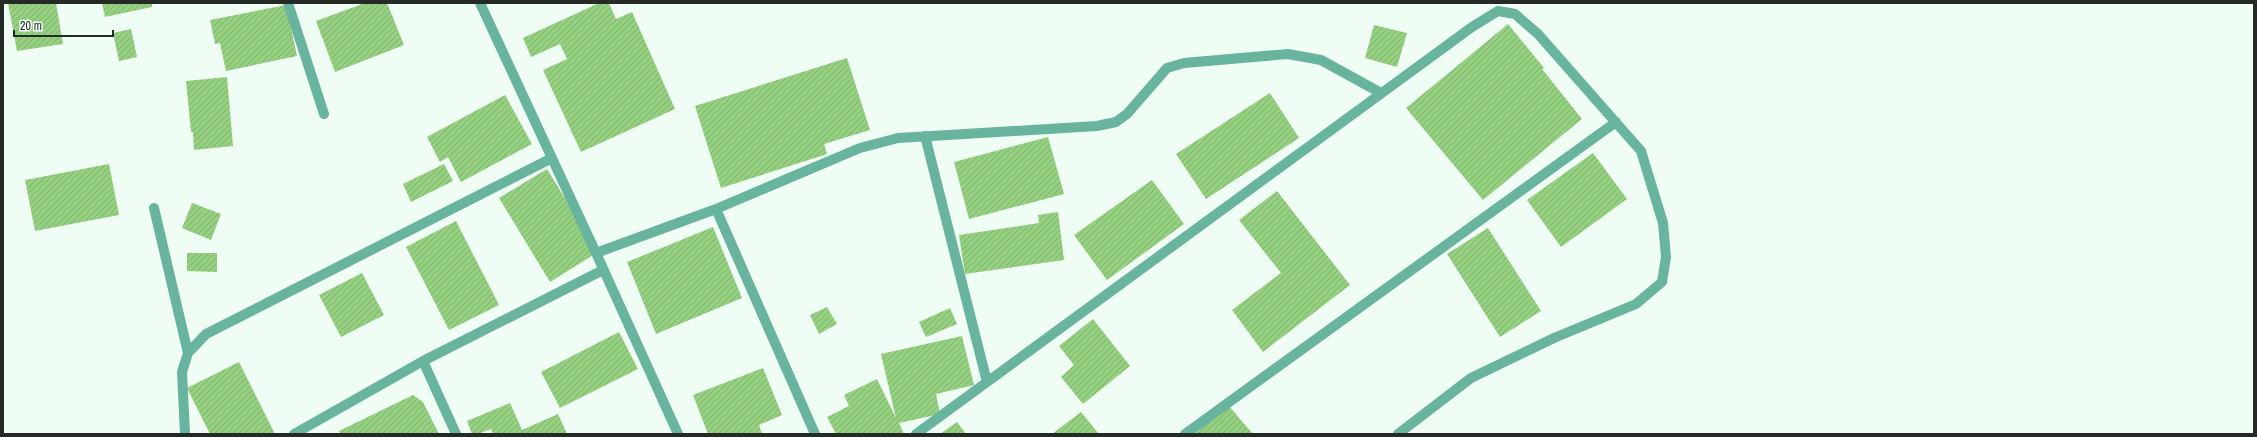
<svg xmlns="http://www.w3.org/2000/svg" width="2257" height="437" viewBox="0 0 2257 437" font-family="'Archivo Narrow',sans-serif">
  <defs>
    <pattern id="building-hatch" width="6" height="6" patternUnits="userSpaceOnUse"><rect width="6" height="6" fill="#95cf80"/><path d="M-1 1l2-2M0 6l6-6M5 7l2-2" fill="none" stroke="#80b26f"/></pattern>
  </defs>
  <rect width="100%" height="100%" fill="#effdf4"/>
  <!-- building -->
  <path fill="url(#building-hatch)" d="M8,3H56L63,44L17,51Z
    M102,3H152V7L105,17Z
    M365,3H387L404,45L335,72L316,21Z
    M599,3H609L616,19L632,12L675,109L581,152L543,70L567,59L560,44L531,57L523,38Z
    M286,5L297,56L226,71L220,43L215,44L210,20Z
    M1508,24L1544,68L1542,69L1582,119L1483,200L1406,108Z
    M1374,25L1407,33L1397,67L1365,58Z
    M131,29L137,57L119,61L113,33Z
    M847,58L870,130L824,144L827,154L721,188L695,106Z
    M227,77L233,146L194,150L193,132H191L186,81Z
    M1270,93L1299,138L1206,199L1176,154Z
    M505,95L532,144L461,182L448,157L440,162L427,137Z
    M1048,137L1064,194L969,219L954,162Z
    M1593,153L1627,199L1561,247L1527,200Z
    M109,164L119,215L35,231L25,180Z
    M444,164L453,181L411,202L403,184Z
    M547,169L598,252L550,282L499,198Z
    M1152,180L1184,224L1107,280L1074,235Z
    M1277,191L1350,285L1263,352L1232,310L1281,273L1239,220Z
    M192,203L221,214L211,240L182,228Z
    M1058,212L1064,260L965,274L959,235L1039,223L1038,215Z
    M456,221L499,305L449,330L406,247Z
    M713,227L742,298L656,334L627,262Z
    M1488,228L1541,311L1500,337L1447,254Z
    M187,253H217V272L187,271Z
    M362,273L384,315L341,337L319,295Z
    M827,307L837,324L819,334L810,315Z
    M950,308L957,324L926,337L919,322Z
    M1093,319L1130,366L1083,404L1061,377L1074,365L1059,346Z
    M619,332L638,369L560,408L541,372Z
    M962,336L974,385L936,394L940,414L899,423L904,434H836L827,417L849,406L844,395L877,379L896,418L881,354Z
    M239,362L275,434H210L187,388Z
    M763,368L782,415L759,425L762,434H708L693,395Z
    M413,395L423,402L439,434H340L339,431Z
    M510,403L522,430L558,414L567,434H493L491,429L478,434H472L467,421Z
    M1228,405L1253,434H1194Z
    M1081,412L1099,434H1052Z
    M957,422L966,434H940Z"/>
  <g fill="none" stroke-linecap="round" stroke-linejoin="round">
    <!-- minor -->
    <path stroke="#68b49f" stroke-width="10" d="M288,3L324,114
      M480,3L596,253L678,434
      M925,136L987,382
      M154,208L188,353
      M716,209L815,434
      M596,253L716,209L860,148L898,138L1097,126L1116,122L1127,114L1167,68L1184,63L1288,54L1321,60L1381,93
      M423,361L456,434
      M185,434L182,372L188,353L206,334L552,158
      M294,434L423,361L603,270
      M916,434L1472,27L1498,11L1515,14L1538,34L1641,151L1663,223L1666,257L1662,282L1636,304L1554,338L1471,378L1398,434
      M1185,434L1616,122"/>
  </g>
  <!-- border -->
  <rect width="2257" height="437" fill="none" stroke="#252a27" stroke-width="8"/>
  <!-- scale -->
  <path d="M14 30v6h99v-6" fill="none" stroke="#252a27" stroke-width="2"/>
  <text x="20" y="30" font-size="12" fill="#252a27" stroke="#effdf4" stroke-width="3" paint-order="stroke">20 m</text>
</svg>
